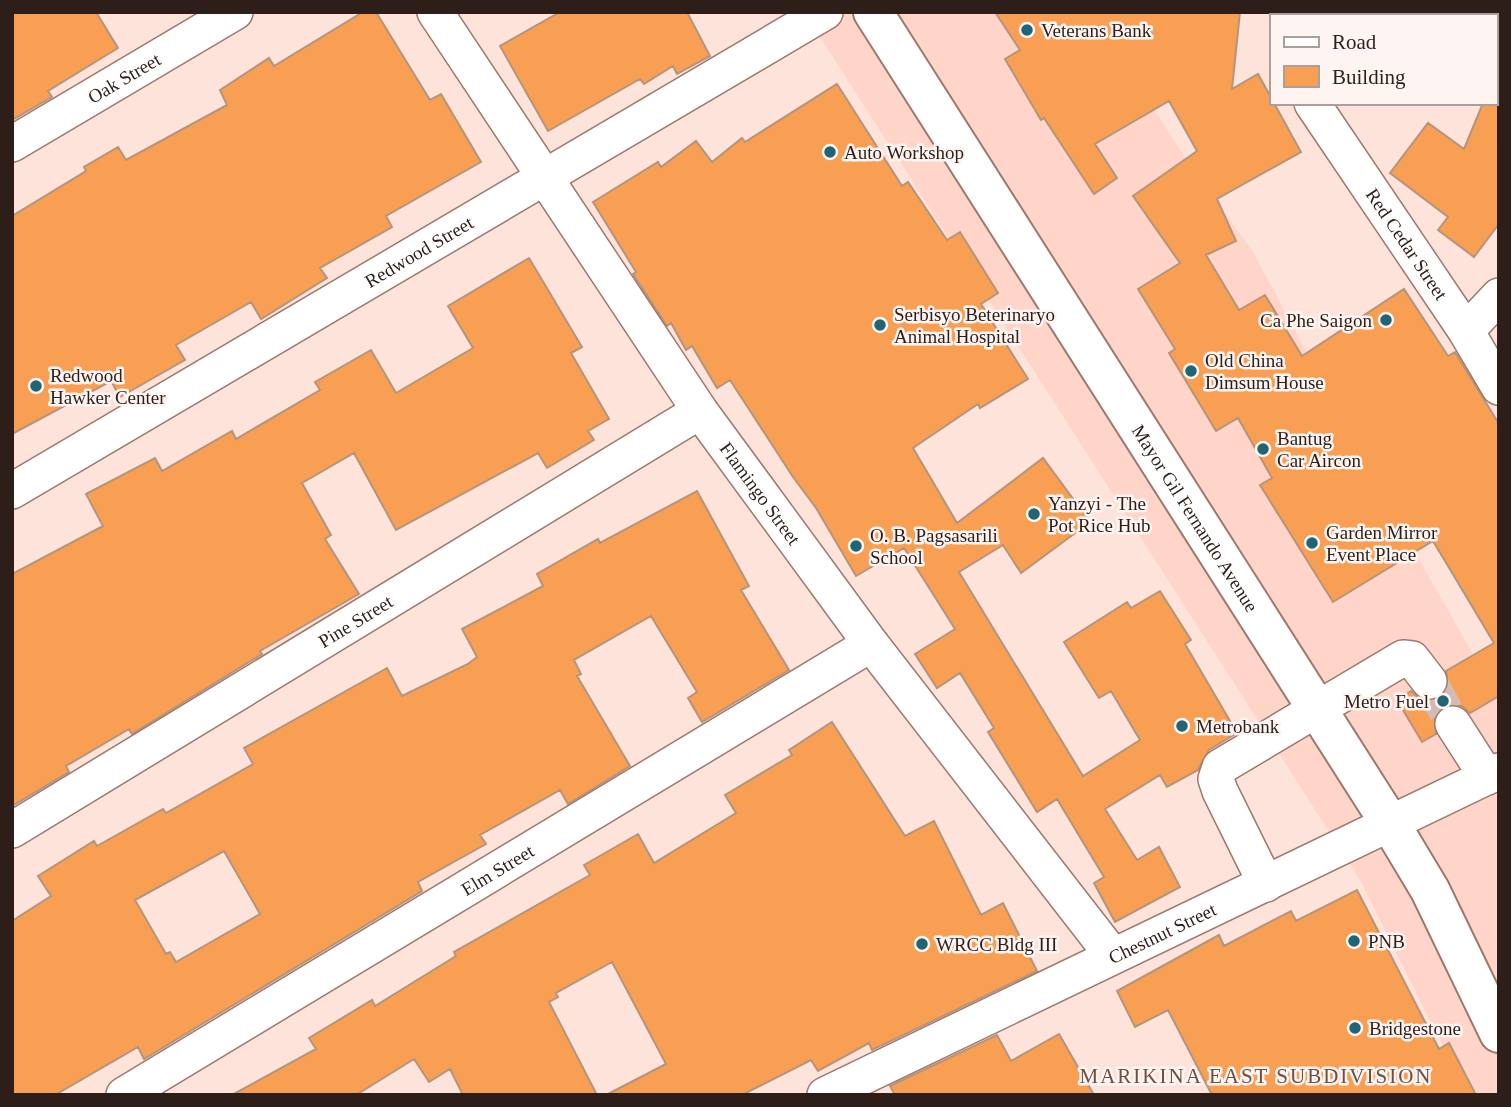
<svg xmlns="http://www.w3.org/2000/svg" width="1511" height="1107" viewBox="0 0 1511 1107" font-family="Georgia,serif">
  <rect width="100%" height="100%" fill="#fee3db"/>
  <!-- built -->
  <path fill="#fed5c8" d="M804,12H1090L1185,157L1253,252L1394,515L1499,700V1095H1467L1360,880Z"/>
  <!-- building -->
  <path fill="#f99f53" stroke="#b5947c" stroke-width="2" fill-rule="evenodd" d="M12,12H96L118,48L48,91L52,97L12,120Z
    M363,12H376L430,100L441,94L481,162L386,216L392,227L320,268L327,278L261,319L251,302L176,345L185,360L120,397L111,381L12,434V216L86,171L84,167L118,147L126,160L227,105L220,90L269,58L274,66Z
    M560,12H687L710,56L677,74L673,66L644,84L640,79L548,131L500,46Z
    M995,12H1240L1232,89L1258,74L1301,152L1217,199L1236,241L1206,255L1239,310L1265,295L1302,356L1404,289L1448,356L1455,352L1499,424V696L1470,713L1462,706L1443,707L1435,715L1436,734L1422,742L1397,700L1411,691L1422,700L1441,697L1448,688L1446,671L1494,643L1433,541L1333,602L1260,485L1272,478L1238,418L1216,431L1169,353L1175,349L1138,289L1180,263L1133,196L1197,151L1169,101L1095,144L1117,178L1094,194L1044,118L1041,120L1005,59L1020,50Z
    M1499,66V224L1474,257L1438,230L1448,217L1390,173L1428,123L1464,149L1483,103H1495V73Z
    M837,84L902,186L908,182L947,240L960,232L998,293L981,304L1028,379L980,408L978,404L913,448L957,523L1043,458L1090,522L1021,573L1003,545L959,572L1083,776L1140,740L1111,691L1099,698L1064,642L1127,602L1131,608L1160,591L1191,640L1185,644L1237,733L1209,750L1198,770L1167,787L1160,775L1105,809L1137,860L1159,847L1180,887L1115,922L1094,883L1104,877L1057,799L1037,812L988,732L994,728L960,673L937,688L915,654L955,629L904,548L856,576L816,508L793,477L730,380L717,388L692,346L686,350L671,323L667,326L633,274L636,272L593,202L658,162L661,167L696,141L712,162L742,138L745,142Z
    M529,258L582,347L571,353L609,419L588,431L594,440L547,468L538,453L396,530L354,453L302,483L331,535L325,539L359,594L260,651L262,654L132,734L129,729L66,766L69,772L12,806V574L103,526L86,494L155,458L162,471L232,431L236,439L320,390L315,382L371,350L396,393L473,348L448,306Z
    M697,491L749,586L741,590L789,670L702,722L688,698L697,692L651,616L574,660L581,674L577,676L630,766L568,804L560,790L480,835L486,844L418,882L422,891L144,1059L138,1047L55,1095H12V921L51,896L38,876L94,841L97,846L163,809L166,813L253,764L244,748L387,668L402,696L468,664L477,657L462,629L543,586L537,574L598,539L600,543ZM224,851L260,914L176,962L170,952L166,954L135,900Z
    M832,722L905,836L934,821L981,915L1003,903L1037,971L872,1050L869,1043L818,1071L811,1060L742,1095H606L666,1064L612,962L556,993L558,997L549,1002L597,1095H463L450,1069L429,1082L414,1059L356,1095H232L316,1049L309,1038L372,1000L375,1006L456,956L454,952L590,875L584,865L638,834L654,863L736,813L725,795L792,755L789,750Z
    M1357,890L1439,1049L1449,1043L1476,1095H1212L1168,1010L1135,1027L1117,991L1219,935L1224,946L1291,911L1296,921Z
    M1059,1034L1094,1095H895L890,1086L997,1035L1011,1061Z"/>
  <g fill="none" stroke-linecap="round" stroke-linejoin="round">
    <!-- minor-tunnel -->
    <path stroke="#d4bcb4" stroke-width="35" stroke-dasharray="35 18" stroke-linecap="butt" d="M1429,681L1453,724"/>
    <defs>
      <g id="minor">
        <path id="s1" d="M435,12L700,411L871,644L1113,956"/>
        <path d="M1328,16L1331,12"/>
        <path id="s2" d="M1312,103L1466,331L1499,387"/>
        <path id="s3" d="M12,144L235,12"/>
        <path d="M1466,331L1499,296"/>
        <path id="s4" d="M12,491L825,12"/>
        <path d="M1453,724L1487,777"/>
        <path id="s5" d="M12,830L700,411"/>
        <path d="M1266,884L1220,791L1216,779L1220,767L1403,658L1412,659L1429,681"/>
        <path id="s6" d="M124,1095L871,644"/>
        <path id="s7" d="M825,1095L1499,771"/>
      </g>
      <g id="major">
        <path id="s8" d="M873,12L1391,825L1430,890L1499,1033"/>
      </g>
    </defs>
    <!-- minor casing -->
    <use href="#minor" stroke="#9f786c" stroke-width="38"/>
    <!-- major casing -->
    <use href="#major" stroke="#9f786c" stroke-width="42"/>
    <!-- minor -->
    <use href="#minor" stroke="#fff" stroke-width="35"/>
    <!-- major -->
    <use href="#major" stroke="#fff" stroke-width="38"/>
  </g>
  <!-- markers -->
  <g fill="#206576" stroke="#fef5f2" stroke-width="2.5">
    <circle cx="1027" cy="30" r="7"/>
    <circle cx="830" cy="152" r="7"/>
    <circle cx="1386" cy="320" r="7"/>
    <circle cx="880" cy="325" r="7"/>
    <circle cx="1191" cy="371" r="7"/>
    <circle cx="36" cy="386" r="7"/>
    <circle cx="1263" cy="449" r="7"/>
    <circle cx="1034" cy="514" r="7"/>
    <circle cx="1312" cy="543" r="7"/>
    <circle cx="856" cy="546" r="7"/>
    <circle cx="1443" cy="701" r="7"/>
    <circle cx="1182" cy="726" r="7"/>
    <circle cx="1354" cy="941" r="7"/>
    <circle cx="922" cy="944" r="7"/>
    <circle cx="1355" cy="1028" r="7"/>
  </g>
  <g text-anchor="middle" dominant-baseline="central" stroke-width="5" stroke-linejoin="round" paint-order="stroke">
    <!-- poi labels -->
    <g font-size="19" fill="#2e1e19" stroke="#fef5f2" text-anchor="start">
      <text x="1041" y="30">Veterans Bank</text>
      <text x="844" y="152">Auto Workshop</text>
      <text x="894" y="314">Serbisyo Beterinaryo<tspan x="894" dy="22">Animal Hospital</tspan></text>
      <text x="1372" y="320" text-anchor="end">Ca Phe Saigon</text>
      <text x="1205" y="360">Old China<tspan x="1205" dy="22">Dimsum House</tspan></text>
      <text x="50" y="375">Redwood<tspan x="50" dy="22">Hawker Center</tspan></text>
      <text x="1277" y="438">Bantug<tspan x="1277" dy="22">Car Aircon</tspan></text>
      <text x="1048" y="503">Yanzyi - The<tspan x="1048" dy="22">Pot Rice Hub</tspan></text>
      <text x="1326" y="532">Garden Mirror<tspan x="1326" dy="22">Event Place</tspan></text>
      <text x="870" y="535">O. B. Pagsasarili<tspan x="870" dy="22">School</tspan></text>
      <text x="1429" y="701" text-anchor="end">Metro Fuel</text>
      <text x="1196" y="726">Metrobank</text>
      <text x="1368" y="941">PNB</text>
      <text x="936" y="944">WRCC Bldg III</text>
      <text x="1369" y="1028">Bridgestone</text>
    </g>
    <!-- street labels -->
    <g font-size="19" fill="#2e1e19" stroke="#fef5f2">
      <text stroke="none"><textPath href="#s3" startOffset="130">Oak Street</textPath></text>
      <text stroke="none"><textPath href="#s2" startOffset="170">Red Cedar Street</textPath></text>
      <text stroke="none"><textPath href="#s4" startOffset="472">Redwood Street</textPath></text>
      <text stroke="none"><textPath href="#s1" startOffset="581">Flamingo Street</textPath></text>
      <text stroke="none"><textPath href="#s8" startOffset="600">Mayor Gil Fernando Avenue</textPath></text>
      <text stroke="none"><textPath href="#s5" startOffset="402">Pine Street</textPath></text>
      <text stroke="none"><textPath href="#s6" startOffset="436">Elm Street</textPath></text>
      <text stroke="none"><textPath href="#s7" startOffset="374">Chestnut Street</textPath></text>
    </g>
    <!-- neighbourhood labels -->
    <g font-size="21" letter-spacing="2" fill="#714d42" stroke="#fef5f2">
      <text x="1256" y="1076">MARIKINA EAST SUBDIVISION</text>
    </g>
  </g>
  <!-- border -->
  <rect width="1511" height="1107" fill="none" stroke="#2e1e19" stroke-width="28"/>
  <!-- legend -->
  <rect x="1270" y="14" width="228" height="91" fill="#fef5f2" stroke="#ab9f9b" stroke-width="2"/>
  <rect x="1284" y="37" width="35" height="10" fill="#ffffff" stroke="#ab9f9b" stroke-width="2"/>
  <text x="1332" y="49" font-size="21" fill="#2e1e19">Road</text>
  <rect x="1284" y="66" width="35" height="21" fill="#f99f53" stroke="#ab9f9b" stroke-width="2"/>
  <text x="1332" y="84" font-size="21" fill="#2e1e19">Building</text>
</svg>
